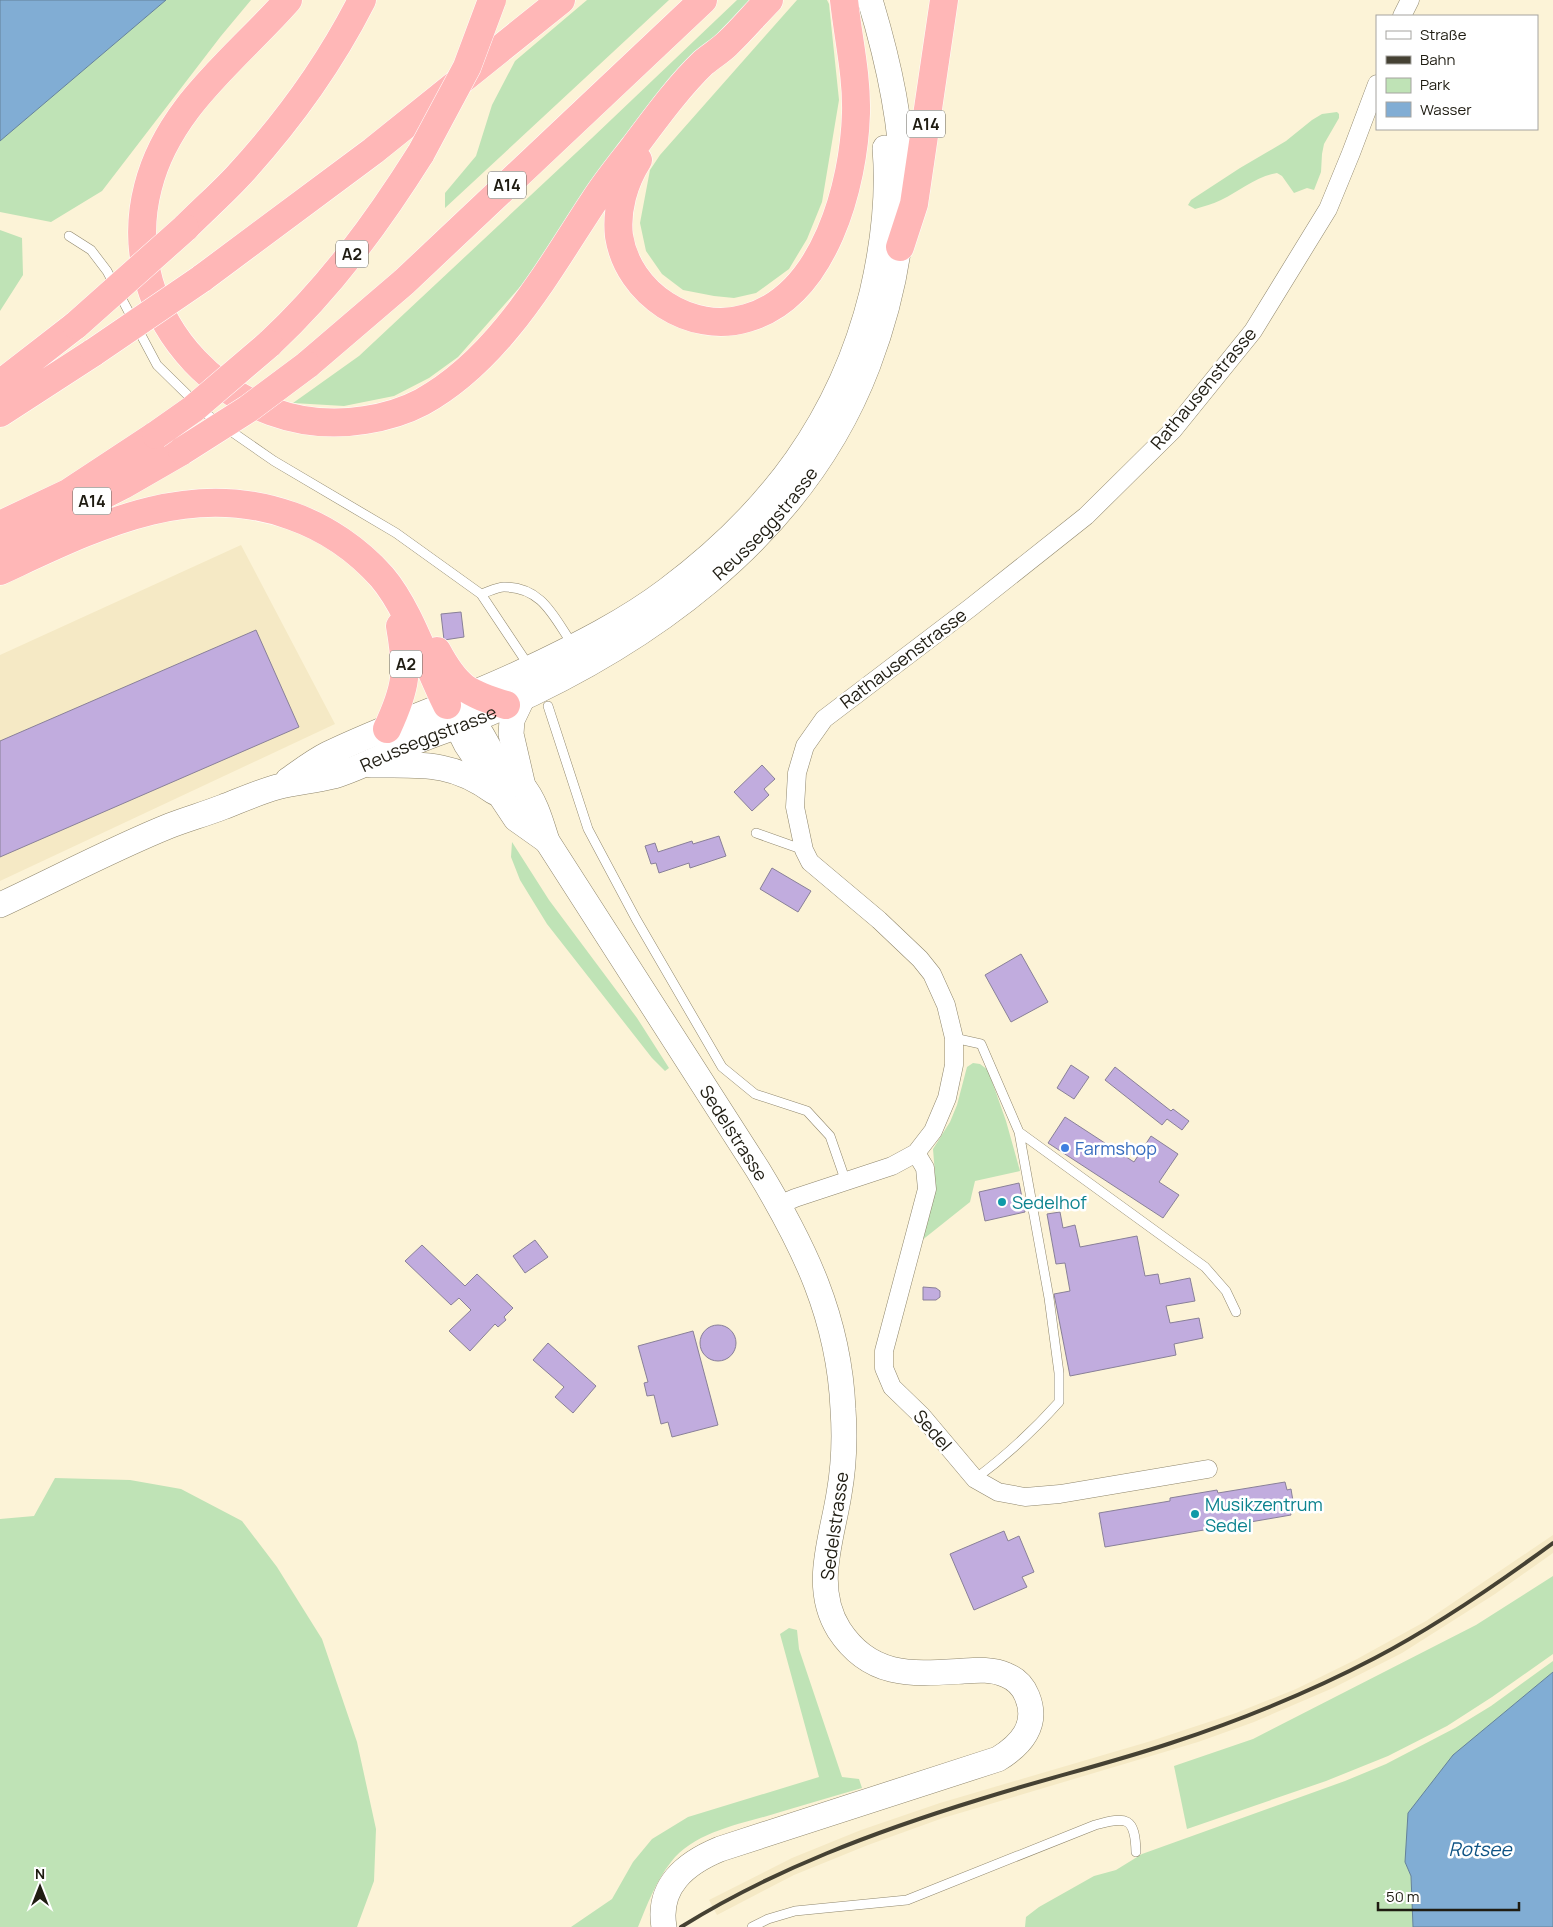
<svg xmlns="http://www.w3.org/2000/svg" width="1553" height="1927" viewBox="0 0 1553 1927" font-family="Manrope,sans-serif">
  <rect width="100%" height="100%" fill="#fcf3d7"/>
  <!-- built -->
  <path fill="#f5e9c5" d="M241,545L335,724L0,881V655Z
    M1553,1535V1553L1495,1594L1402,1653L1333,1688L1254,1722L1198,1742L943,1818L868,1845L794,1875L717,1915L709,1900L792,1858L861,1830L940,1803L1151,1741L1236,1713L1296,1689L1357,1659L1426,1621Z"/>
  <!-- green -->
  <path fill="#bfe3b6" d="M166,0H251L221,36L102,191L51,222L0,212V141Z
    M587,0H669L445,208V193L476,156L492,105L515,61Z
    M737,0H755L527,279L458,357L429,378L394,396L344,406L293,403L359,356L592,138Z
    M797,0H827L829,4L839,100L822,202L807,239L789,269L756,293L734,298L714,296L683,290L662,274L646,251L640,223L650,170L660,155Z
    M1337,112L1339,114V118L1324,144L1322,154L1321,172L1314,190L1307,188L1294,193L1282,176L1277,173C1257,176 1240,191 1221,200C1213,204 1204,206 1195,209L1188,205L1191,200L1240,168L1286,141L1312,120L1322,114Z
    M0,230L22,238L23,275L0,311Z
    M512,842L549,900L637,1018L669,1068L665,1071L652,1058L547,924L520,880L511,857Z
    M973,1063L980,1064L988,1070L1006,1121L1020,1171L975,1181L970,1202L921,1241L935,1174L933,1149L950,1122L957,1105L967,1067Z
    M55,1478L130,1480L181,1489L242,1521L277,1567L322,1639L357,1742L376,1829L374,1881L357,1927H0V1519L34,1516Z
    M1553,1576V1654L1492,1697L1447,1726L1388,1756L1326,1781L1187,1829L1174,1766L1253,1739L1476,1625Z
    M789,1628L797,1630L799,1649L842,1777L859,1779L862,1788C833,1796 805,1805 777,1813C742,1824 695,1831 671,1862C656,1881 647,1905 638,1927H571L612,1899L633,1862L652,1839L688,1817L819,1777L780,1634Z
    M1553,1661V1672L1507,1711L1405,1862L1411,1876L1413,1927H1025L1026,1917L1039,1907L1094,1876L1116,1870L1142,1854L1345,1781L1386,1764L1455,1728L1491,1706Z"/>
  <!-- water -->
  <path fill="#81add4" stroke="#64829a" d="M0,0H166L0,141Z
    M1553,1672V1927H1413L1411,1876L1405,1862L1408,1813L1453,1755Z"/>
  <!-- building -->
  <path fill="#c1acde" stroke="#898098" d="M461,612L464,637L444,640L441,614Z
    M256,630L299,727L0,857V741Z
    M762,765L775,779L764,789L769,795L752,811L734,792Z
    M719,836L726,856L690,868L689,863L659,873L656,863L651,864L645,846L655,843L658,852L692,841L693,844Z
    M772,868L811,891L798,912L760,889Z
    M1021,954L1048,1002L1011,1022L985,975Z
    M1071,1065L1089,1077L1074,1099L1057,1088Z
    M1115,1067L1171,1111L1173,1109L1189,1121L1182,1130L1167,1119L1162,1125L1105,1080Z
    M1065,1117L1134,1162L1151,1136L1178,1154L1159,1182L1179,1195L1163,1218L1048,1143Z
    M1019,1183L1025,1212L985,1221L979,1192Z
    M1060,1212L1063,1228L1075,1225L1080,1247L1137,1236L1145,1276L1158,1274L1160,1284L1190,1278L1195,1301L1166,1306L1170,1323L1199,1318L1203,1338L1174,1344L1176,1355L1070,1376L1054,1294L1070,1291L1065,1263L1056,1264L1047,1214Z
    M535,1240L548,1257L525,1273L513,1256Z
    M422,1245L465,1286L477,1274L513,1308L504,1317L506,1320L498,1327L495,1324L470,1351L449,1331L471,1310L459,1298L451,1305L405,1261Z
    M923,1287L936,1288L940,1291V1297L936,1300H923Z
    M700 1343a18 18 0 1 1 36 0a18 18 0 1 1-36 0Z
    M693,1331L718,1425L672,1437L668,1422L661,1424L654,1395L647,1396L644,1383L648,1382L638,1346Z
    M548,1343L596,1386L573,1413L555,1397L564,1387L533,1360Z
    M1285,1482L1287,1490L1291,1489L1293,1501H1288L1291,1515L1105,1547L1099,1513L1170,1501V1498L1217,1490L1218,1493Z
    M1004,1531L1008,1541L1019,1536L1034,1572L1022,1577L1027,1587L974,1610L950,1554Z"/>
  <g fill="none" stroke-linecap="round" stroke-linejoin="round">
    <defs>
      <path id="lane" d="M69,236L91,250L107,271L157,365L209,416L274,461L396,533L481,594L523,657
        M481,594C488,592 497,587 504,587C543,587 554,618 573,645
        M548,706L588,829L636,919L722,1067L755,1094L807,1111L830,1136L846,1182
        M756,833L804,850
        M954,1038L981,1044L1019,1132L1049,1298L1059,1373V1402C1033,1431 1006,1456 975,1479
        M1019,1132L1205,1267L1226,1291L1236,1312
        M752,1927L768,1919L795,1911L907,1900L1095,1825C1127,1816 1135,1817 1136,1852"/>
      <path id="street" d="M1402,16L1410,0
        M916,1153L925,1168L927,1189L884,1351V1368L892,1387L922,1416L975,1479L998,1492L1025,1497L1060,1494L1208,1469
        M779,1205L795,1198L892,1166L916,1153L933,1131L947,1098L954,1065V1038L946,1005L932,974L920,959L879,920L810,862L804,850L795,807L797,773L805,746L824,719L970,608L1086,516L1173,430L1253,331L1328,209L1351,153L1377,84"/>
      <g id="secondary">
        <path id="s1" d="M447,705C483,722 479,735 499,764C505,772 515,777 522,785C535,800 541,822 547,841L758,1170C804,1246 839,1317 843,1409C845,1437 844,1466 839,1494C832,1539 812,1587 839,1630C871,1679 914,1674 964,1671C978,1670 993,1669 1006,1675C1016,1679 1023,1686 1027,1696C1039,1725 1021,1745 998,1759L720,1849C686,1863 657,1886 664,1927"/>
        <path d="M450,712L466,744L516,819L547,841"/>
        <path d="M371,765C421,765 452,761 494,792"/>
        <path d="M288,780C301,771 314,761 328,754C394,722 465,700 532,667C578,645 626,621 667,590C770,513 841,419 872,293C883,246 889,197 885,148"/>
        <path d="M523,786L511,734L512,720L523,697"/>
        <path id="s2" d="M0,905C56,879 112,849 169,826C187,819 205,814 223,807C241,800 259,792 277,787C296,782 315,781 334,776C364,767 390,751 420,740C437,733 456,727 473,720C640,651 802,539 868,365C918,233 910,133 870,0"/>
      </g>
      <path id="highway" d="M288,0C236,59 168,107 148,187C114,318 234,442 365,420C385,417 405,411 422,402C500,359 547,272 594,201C606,182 620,165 634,147C655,119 678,87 703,63C711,56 720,51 727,44C742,30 755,14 769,0
        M638,160C624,182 616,210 619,236C628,294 691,335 747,318C825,296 854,184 856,113C857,75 848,38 844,0
        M185,228C202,211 220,195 237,177C286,124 329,65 362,0
        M900,247L914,204L944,0
        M201,279L373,151L561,0
        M269,344C330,287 377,223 421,153
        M307,365L404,282L703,0
        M0,384L76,325
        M0,413L94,352
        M0,525L68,493L156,435
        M0,548L123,485L182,451
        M0,571C93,528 188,478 292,516C326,528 358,550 382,577C410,610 427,666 447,705
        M437,651C457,688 467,693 506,705
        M387,729C407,686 408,672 400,626"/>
    </defs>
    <!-- lane casing -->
    <use href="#lane" stroke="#8f866c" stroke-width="10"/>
    <!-- street casing -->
    <use href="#street" stroke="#8f866c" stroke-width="19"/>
    <!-- secondary casing -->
    <use href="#secondary" stroke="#8f866c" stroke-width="26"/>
    <!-- highway casing -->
    <use href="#highway" stroke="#fff" stroke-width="29"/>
    <!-- lane -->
    <use href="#lane" stroke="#fff" stroke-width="9"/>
    <!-- street -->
    <use href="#street" stroke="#fff" stroke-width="18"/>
    <!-- secondary -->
    <use href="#secondary" stroke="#fff" stroke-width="25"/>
    <!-- highway -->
    <use href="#highway" stroke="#ffb7b7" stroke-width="28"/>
    <!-- rail -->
    <path stroke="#454133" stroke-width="4" d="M681,1927C774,1869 877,1831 981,1799C1044,1779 1108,1764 1171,1743C1241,1720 1310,1692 1375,1658C1438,1625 1496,1585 1553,1543"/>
    <defs>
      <path id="highway-bridge" d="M421,153L467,67L492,0
        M76,325L185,228
        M94,352L201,279
        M156,435L193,409L269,344
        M182,451L248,409L307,365"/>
    </defs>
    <!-- highway-bridge casing -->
    <use href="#highway-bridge" stroke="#fff" stroke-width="29" stroke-linecap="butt"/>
    <!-- highway-bridge -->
    <use href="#highway-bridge" stroke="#ffb7b7" stroke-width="28"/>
  </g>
  <!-- markers -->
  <circle fill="#3f7fe0" stroke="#fff" stroke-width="2" cx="1065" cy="1148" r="5"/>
  <g fill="#0f9aa8" stroke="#fff" stroke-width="2">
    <circle cx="1002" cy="1202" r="5"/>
    <circle cx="1195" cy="1514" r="5"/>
  </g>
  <g text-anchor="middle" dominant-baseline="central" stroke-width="5" stroke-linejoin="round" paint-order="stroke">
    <!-- shield labels -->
    <g fill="#fff" stroke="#626059" stroke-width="1">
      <rect x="907" y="110.5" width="38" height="27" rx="4"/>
      <rect x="488" y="171.5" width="38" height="27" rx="4"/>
      <rect x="336" y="240.5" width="32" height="27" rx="4"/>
      <rect x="73" y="487.5" width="38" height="27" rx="4"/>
      <rect x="390" y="650.5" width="32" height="27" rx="4"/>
    </g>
    <g font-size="16" font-weight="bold" fill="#1f1c12">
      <text x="926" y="124">A14</text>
      <text x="507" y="185">A14</text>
      <text x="352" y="254">A2</text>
      <text x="92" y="501">A14</text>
      <text x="406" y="664">A2</text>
    </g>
    <!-- street labels -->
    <g font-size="18" fill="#1f1c12" stroke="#fff">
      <text transform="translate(1203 388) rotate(-50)">Rathausenstrasse</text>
      <text stroke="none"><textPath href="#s2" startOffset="865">Reusseggstrasse</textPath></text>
      <text transform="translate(903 658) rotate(-37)">Rathausenstrasse</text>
      <text stroke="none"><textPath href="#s2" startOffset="461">Reusseggstrasse</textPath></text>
      <text stroke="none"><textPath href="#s1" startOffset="520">Sedelstrasse</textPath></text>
      <text transform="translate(933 1430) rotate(49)">Sedel</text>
      <text transform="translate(834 1526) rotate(-82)">Sedelstrasse</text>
    </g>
    <!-- shop labels -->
    <g font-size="18" fill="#366cbe" stroke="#fff" text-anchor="start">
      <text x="1075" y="1148">Farmshop</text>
    </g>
    <!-- culture labels -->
    <g font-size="18" fill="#0d838f" stroke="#fff" text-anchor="start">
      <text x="1012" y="1202">Sedelhof</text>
      <text x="1205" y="1504">Musikzentrum<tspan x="1205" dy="21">Sedel</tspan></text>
    </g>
    <!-- water labels -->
    <g font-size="19" font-style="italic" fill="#0f5485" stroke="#fff">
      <text x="1480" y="1849">Rotsee</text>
    </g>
  </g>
  <!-- legend -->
  <rect x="1376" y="15" width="162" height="115" fill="#ffffff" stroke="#a5a4a0"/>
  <rect x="1386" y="31" width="25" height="8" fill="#ffffff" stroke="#a5a4a0"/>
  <text x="1420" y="40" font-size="15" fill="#1f1c12">Straße</text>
  <rect x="1386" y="56" width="25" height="8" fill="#454133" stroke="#a5a4a0"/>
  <text x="1420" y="65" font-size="15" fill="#1f1c12">Bahn</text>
  <rect x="1386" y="78" width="25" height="15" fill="#bfe3b6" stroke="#a5a4a0"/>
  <text x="1420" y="90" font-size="15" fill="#1f1c12">Park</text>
  <rect x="1386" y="102" width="25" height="15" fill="#81add4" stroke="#a5a4a0"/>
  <text x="1420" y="115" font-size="15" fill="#1f1c12">Wasser</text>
  <!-- north arrow -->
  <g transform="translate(40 1887)" stroke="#ffffff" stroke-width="4" paint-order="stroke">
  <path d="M0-4L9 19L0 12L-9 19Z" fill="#1f1c12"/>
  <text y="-8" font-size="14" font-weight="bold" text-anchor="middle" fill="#1f1c12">N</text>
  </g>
  <!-- scale -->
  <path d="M1378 1902v8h141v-8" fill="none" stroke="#1f1c12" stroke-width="2.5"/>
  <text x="1386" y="1902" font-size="15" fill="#1f1c12" stroke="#ffffff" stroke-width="4" paint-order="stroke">50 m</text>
</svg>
